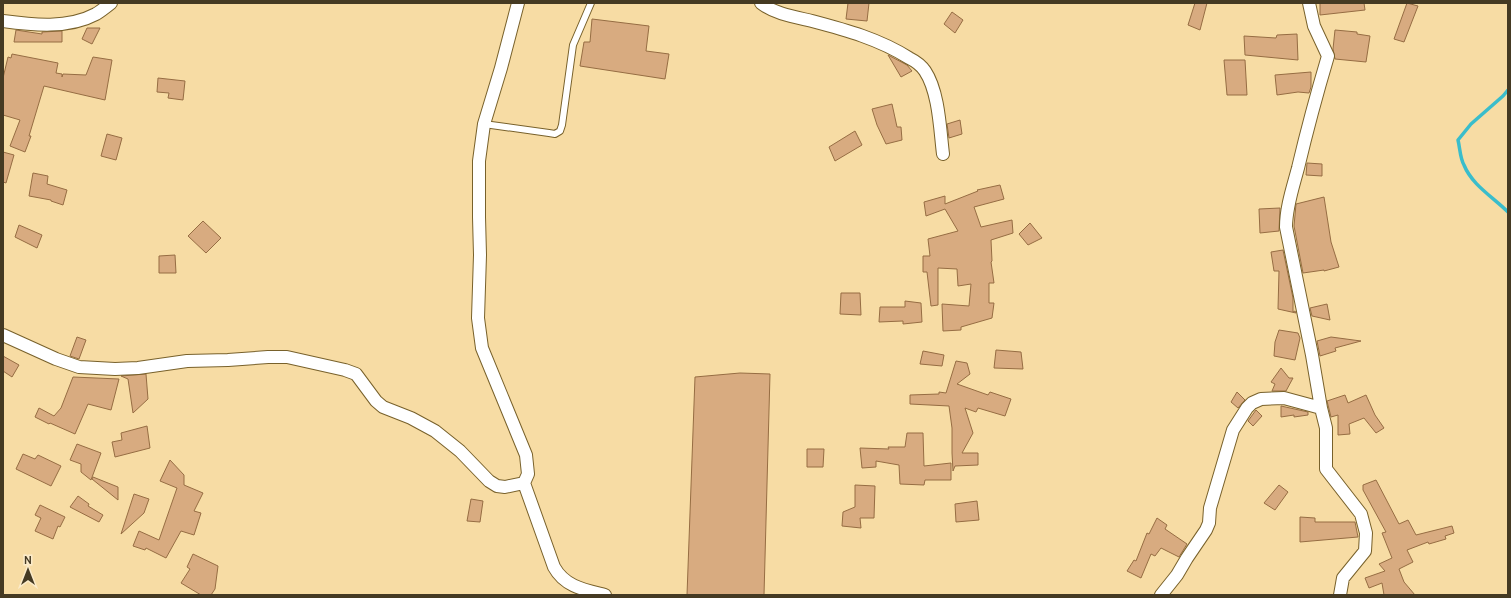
<svg xmlns="http://www.w3.org/2000/svg" width="1511" height="598" viewBox="0 0 1511 598" font-family="Cabin,sans-serif">
  <rect width="100%" height="100%" fill="#f7dca4"/>
  <g fill="none" stroke-linecap="round" stroke-linejoin="round">
    <!-- stream -->
    <path stroke="#3abdcb" stroke-width="3.5" d="M1508,90L1503,96L1471,124L1458,140C1460,148 1460,158 1464,165C1472,185 1493,197 1508,212"/>
  </g>
  <!-- building -->
  <path fill="#d8ab80" stroke="#966d43" d="M848,3H869L867,21L846,19Z
    M1195,3H1207L1200,30L1188,25Z
    M1320,3H1364L1365,10L1320,15Z
    M1407,3L1418,6L1404,42L1394,39Z
    M952,12L963,20L955,33L944,24Z
    M592,19L649,26L646,51L669,54L665,79L580,66L584,42H590Z
    M87,28H100L92,44L82,39Z
    M16,30L42,34V32L62,31V42H14Z
    M1335,30L1357,32V34L1370,36L1366,62L1335,59L1333,49Z
    M1297,34L1298,60L1245,55L1244,36L1276,38L1277,35Z
    M12,54L58,63L56,73L62,74V77L63,74L86,75L93,57L112,60L105,100L44,86L29,136H31L25,152L10,146L20,120L3,115V78L8,57L11,58Z
    M888,55L907,65L912,71L901,77Z
    M1224,60H1245L1247,95H1227Z
    M1311,72V87L1309,93L1298,92L1277,95L1275,75Z
    M158,78L185,81L183,100L168,98L169,93L157,92Z
    M892,104L897,127H901L902,140L886,144L877,125L872,109Z
    M960,120L962,134L949,138L947,124Z
    M855,131L862,145L835,161L829,147Z
    M107,134L122,138L116,160L101,156Z
    M3,152L14,155L6,183L3,182Z
    M1307,163L1322,164V176L1306,175Z
    M33,173L48,176L47,184L67,190L63,205L51,201V200L29,196Z
    M1000,185L1004,199L974,207L981,227L1012,220L1013,233L991,240L992,261L991,262L994,283H989V303H994L992,318L961,327V330L943,331L942,304L969,306L971,284L958,286L957,269L938,268V305L931,306L927,272H923V256H930L928,239L958,231L945,209L926,216L924,202L945,196V204L978,191L977,190Z
    M1324,197L1331,242L1339,267L1324,271V270L1303,273L1294,226L1296,204Z
    M1280,208L1279,231L1260,233L1259,209Z
    M203,221L221,238L206,253L188,236Z
    M1030,223L1042,238L1028,245L1019,234Z
    M19,225L42,235L37,248L15,237Z
    M1283,250L1293,298V312L1295,311L1296,313L1278,309L1279,271H1274L1271,252Z
    M175,255L176,273H159V256Z
    M841,293H860L861,315L840,314Z
    M905,301L921,303L922,322L903,324V321L879,322L880,307H905Z
    M1327,304L1330,320L1312,316L1310,308Z
    M1279,330L1298,333L1300,338L1295,360L1274,356L1275,342Z
    M77,337L86,340L79,359L70,356Z
    M1331,337L1361,341L1335,348L1336,351L1320,356L1317,341Z
    M996,350L1021,352L1023,369L994,368Z
    M923,351L944,355L942,366L920,364Z
    M3,356L19,365L12,377L3,371Z
    M956,361L967,363L970,374L957,384L988,395L990,392L1011,399L1005,416L978,408L976,412L965,408L973,433L962,453H978V465L955,466L953,471L952,453V428L949,406L910,404V395L939,394V392L946,393Z
    M1281,368L1289,378H1293L1286,391H1272L1275,384L1271,382Z
    M740,373L770,374L764,595H687L695,377Z
    M146,374L148,399L133,413L128,379L121,376Z
    M73,377L119,379L111,410L88,404L75,434L50,423L49,424L35,417L39,408L54,416L61,408Z
    M1237,392L1245,400L1238,408L1231,402Z
    M1345,395L1348,403L1366,395L1375,415L1384,428L1376,433L1364,418L1349,424L1350,434L1338,435V415L1331,417L1327,401Z
    M1281,406L1308,412V415L1294,417V415L1281,417Z
    M1256,410L1262,416L1253,426L1248,421Z
    M147,426L150,448L115,457L112,442L122,440L121,433Z
    M907,433H923L924,466L951,463V480H925L924,485L900,484L899,465L876,461V467L862,468L860,448L889,449L888,447H905Z
    M77,444L101,453L91,480L81,472V464L70,460Z
    M807,449H824L823,467H807Z
    M23,454L35,459L38,455L61,466L51,486L16,469Z
    M170,460L184,475V485L203,493L194,511L201,513L194,535L181,531L166,558L146,548L145,550L133,546L139,531L159,540L177,488L160,481Z
    M93,477L118,487V500L92,479Z
    M1376,480L1399,524L1408,520L1416,535L1452,526L1454,533L1445,536L1446,539L1429,544L1428,542L1407,550L1413,562L1399,569L1404,582L1415,595H1384L1382,583L1369,588L1365,578L1385,571L1379,564L1392,558L1382,533L1386,532L1363,490V485Z
    M855,485L875,486L874,518H860L861,528L842,526L843,512L855,507Z
    M1279,485L1288,492L1275,510L1264,503Z
    M134,494L149,499L144,513L121,534Z
    M78,496L89,504L88,506L103,515L99,522L70,507Z
    M471,499L483,501L480,522L467,521Z
    M977,501L979,520L956,522L955,504Z
    M40,505L65,517L60,527L58,526L53,539L35,531L41,518L35,515Z
    M1300,517L1315,518V522H1355L1358,537L1300,542Z
    M1157,518L1167,525L1165,529L1187,544L1179,557L1161,548L1155,556L1151,554L1141,578L1127,571L1134,560L1136,561L1147,533L1149,534Z
    M193,554L218,566L215,589L211,595H201L181,583L190,569L187,567Z"/>
  <g fill="none" stroke-linecap="round" stroke-linejoin="round">
    <defs>
      <path id="lane" d="M484,124L549,133L555,134L560,131L562,125L573,45L591,3"/>
      <path id="street" d="M761,3C775,14 795,17 812,21C846,30 879,39 909,58C915,61 921,65 925,71C939,92 940,130 943,154
        M1309,3L1314,26L1328,56C1317,93 1307,130 1298,168C1293,187 1286,207 1286,227L1312,355L1321,408L1326,428V469L1361,514L1366,533L1365,551L1343,578L1340,595
        M3,21C33,25 68,29 96,14C101,11 106,7 111,3
        M3,335L56,359L79,367L115,369L138,368L187,361L228,360L268,357H287L345,370L356,374L376,401L383,407L411,418L435,431L460,451L489,481L497,486L505,487L524,483L528,474L526,455L482,348L478,318L480,255L479,217V161L484,124L501,68L518,3
        M524,483L554,567C565,587 585,590 605,595
        M1161,595L1177,575L1187,558L1206,530L1209,523L1210,508L1233,430L1247,408L1252,403L1261,399L1284,398L1321,408"/>
    </defs>
    <!-- lane casing -->
    <use href="#lane" stroke="#78612b" stroke-width="8"/>
    <!-- street casing -->
    <use href="#street" stroke="#78612b" stroke-width="14"/>
    <!-- lane -->
    <use href="#lane" stroke="#fff" stroke-width="6"/>
    <!-- street -->
    <use href="#street" stroke="#fff" stroke-width="12"/>
  </g>
  <!-- border -->
  <rect width="1511" height="598" fill="none" stroke="#453a23" stroke-width="8"/>
  <!-- north arrow -->
  <g transform="translate(28 570)" stroke="#fbebca" stroke-width="3" paint-order="stroke">
  <path d="M0-3L7 15L0 10L-7 15Z" fill="#453a23"/>
  <text y="-6" font-size="11" font-weight="bold" text-anchor="middle" fill="#453a23">N</text>
  </g>
</svg>
